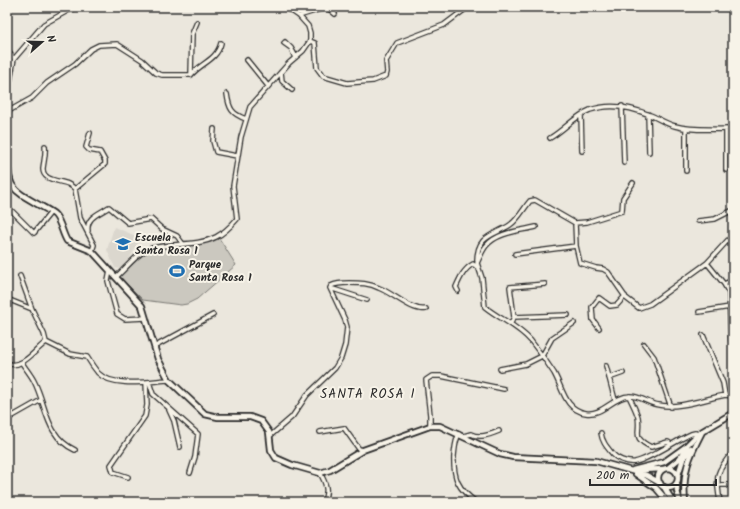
<svg xmlns="http://www.w3.org/2000/svg" width="740" height="509" viewBox="0 0 740 509" font-family="Kalam,sans-serif">
  <rect width="100%" height="100%" fill="#ebe7dd"/>
  <filter id="ink" filterUnits="userSpaceOnUse"><feTurbulence type="fractalNoise" baseFrequency=".025" numOctaves="2"/><feDisplacementMap in="SourceGraphic" scale="8" xChannelSelector="R" yChannelSelector="G"/><feConvolveMatrix kernelMatrix="1 2 1 2 8 2 1 2 1" color-interpolation-filters="sRGB"/></filter>
  <g filter="url(#ink)">
    <!-- built -->
    <path fill="#dbd7ce" d="M114,227L141,238L128,261L121,269L115,268L107,250Z"/>
    <!-- green -->
    <path fill="#cbc8bf" stroke="#7b7a75" d="M219,238L236,265L197,299L187,304L181,305L143,300L120,277C129,269 138,257 148,252C168,242 198,249 219,238Z"/>
    <g fill="none" stroke-linecap="round" stroke-linejoin="round">
      <defs>
        <path id="minor" d="M724,7L733,11
          M299,16L321,9H329L335,14
          M310,41L315,43L317,68L323,76L347,83L373,81L386,76L387,72L386,61L397,43L444,25L464,10
          M7,50L14,59
          M295,58L291,48L284,43L285,42L291,48L296,57
          M247,60L268,86
          M281,72L282,81L292,90
          M191,75C201,63 217,60 221,43
          M227,94C229,109 232,114 246,119
          M622,106L624,163
          M7,112L32,98L47,83L75,64L91,49L99,45L117,44L142,60L156,73L162,75H191L192,34L197,22
          M7,112V98L14,59L44,24L71,9L81,7
          M648,114L649,152
          M581,115L582,151
          M686,128V171
          M214,129L213,141L216,152L237,156
          M726,129V170
          M550,138C564,130 575,116 590,110C610,103 631,107 650,115C658,118 666,124 675,126C694,131 714,129 733,129
          M45,146C46,154 44,160 43,168C42,181 59,180 68,184C70,185 73,187 75,189L80,218L94,245L92,251
          M75,189L105,164V161L100,152L89,150L86,147L90,133
          M12,211L34,233L51,212
          M698,221L715,219L733,210
          M575,223L587,222L622,211L623,198L633,183
          M536,227C520,231 497,232 486,246C482,251 480,257 477,263L482,278L485,307C500,319 518,326 531,341C539,351 547,362 554,373C563,389 565,410 586,413C602,416 614,396 630,396C641,396 649,404 659,405C678,409 705,399 725,395L733,396
          M88,231C86,217 99,214 109,207L128,223L151,219L162,229L177,236L183,244
          M733,237L728,240L707,263L724,284L729,293L731,339L733,346
          M515,254L576,246
          M477,261C477,235 493,236 510,225C518,220 524,208 530,201L535,200L575,223L576,246L580,263L596,268L603,269L608,272L626,298L639,308L650,304L707,263
          M110,271L108,281L117,314L125,319L145,318
          M20,276L32,309L44,334L46,342
          M116,277C124,270 136,255 146,250C168,241 194,248 216,237C224,233 231,226 237,219L233,186L241,137L250,107L289,63L303,51L310,41V33L308,26L299,16L286,7
          M724,284L733,280
          M330,288L367,300
          M458,291L456,287C460,278 464,269 473,264L478,268
          M7,299L32,309
          M699,312L730,307
          M514,317L568,315
          M511,323L514,317L510,287L545,284
          M599,328L593,320L592,307L599,298L610,306L617,305L625,296
          M703,335L723,383L725,395
          M644,344L654,357L671,407
          M154,347L213,315
          M7,363C22,370 35,350 46,342L70,354L87,357C90,362 94,368 98,373C113,388 150,381 169,380
          M22,363C26,369 31,375 34,381C47,406 45,436 75,450
          M606,366L615,400
          M500,369L526,364L542,356L552,338L574,323
          M609,378L623,373
          M149,382L153,394L198,434L195,457L190,473
          M629,396C632,403 636,410 638,417C641,434 631,437 651,447L668,442L671,444
          M169,410L174,421L180,447
          M11,417L41,400
          M430,426V415L426,380L432,376H441L504,389
          M320,432L344,428L359,449L363,450
          M601,433C602,441 606,446 611,452C616,459 627,463 635,462C650,459 675,441 691,434L695,433L698,434
          M459,434C455,441 455,448 454,456C453,478 458,489 476,502
          M270,436L292,417L307,395L335,368L341,358L345,345L347,327L345,320L330,288L331,286C337,283 342,283 349,283C360,283 369,283 379,288C393,293 412,312 426,309
          M464,436L471,434C480,439 491,434 499,431
          M320,473C326,483 329,492 323,502
          M128,477L113,472L111,465L145,416L147,405L146,382
          M717,485H733
          M720,502C716,475 715,473 733,452"/>
        <path id="tertiary" d="M7,154C8,188 11,189 39,205C44,208 51,211 55,215C61,222 62,233 67,241L92,251L142,306L158,359L169,380L205,414L218,417H250L261,421L269,432L271,450L276,458L292,465L320,473L330,470L363,450L430,426H440L500,454L513,457L596,461L646,475L660,483
          M658 478a10 10 0 1 1 20 0a10 10 0 1 1-20 0Z
          M668,468L679,459L688,448
          M633,470L664,462L685,447L698,434L733,413
          M641,470L663,469
          M636,474L656,488L668,502
          M678,475L683,459L691,448
          M677,484V491L680,502
          M664,487L673,502
          M685,502C682,472 689,457 702,432"/>
      </defs>
      <!-- minor casing -->
      <use href="#minor" stroke="#2b2b2b" stroke-width="6"/>
      <!-- tertiary casing -->
      <use href="#tertiary" stroke="#2b2b2b" stroke-width="8"/>
      <!-- minor -->
      <use href="#minor" stroke="#f7f3e8" stroke-width="3.5"/>
      <!-- tertiary -->
      <use href="#tertiary" stroke="#f7f3e8" stroke-width="4.5"/>
    </g>
  </g>
  <!-- icons -->
  <defs>
    <symbol id="school-bare" viewBox="-9 -9 18 18"><path d="M0-5L7-2L0 1L-7-2ZM-4 1L0 2.5L4 1V4Q0 6-4 4Z" fill="#1f6fb2" stroke="#f7f3e8" stroke-width="2.5" paint-order="stroke"/></symbol>
    <symbol id="stadium-bare" viewBox="-9 -9 18 18"><path d="M0-5a6.5 5 0 1 0 0 10a6.5 5 0 1 0 0-10ZM-3.5-1.8h7v3.6h-7Z" fill="#1f6fb2" stroke="#f7f3e8" stroke-width="2.5" paint-order="stroke"/></symbol>
  </defs>
  <g fill-rule="evenodd">
    <use href="#school-bare" x="112" y="233" width="22" height="22"/>
    <use href="#stadium-bare" x="166" y="260" width="22" height="22"/>
  </g>
  <g text-anchor="middle" dominant-baseline="central" stroke-width="4" stroke-linejoin="round" paint-order="stroke">
    <!-- poi labels -->
    <g font-size="11" font-weight="bold" fill="#2b2b2b" stroke="#f7f3e8" text-anchor="start">
      <text x="135" y="238">Escuela<tspan x="135" dy="13">Santa Rosa 1</tspan></text>
      <text x="189" y="265">Parque<tspan x="189" dy="13">Santa Rosa 1</tspan></text>
    </g>
    <!-- quarter labels -->
    <g font-size="13" letter-spacing="1" fill="#2b2b2b" stroke="#f7f3e8">
      <text x="368" y="394">SANTA ROSA I</text>
    </g>
  </g>
  <!-- margin -->
  <rect width="740" height="509" fill="none" stroke="#f7f3e8" stroke-width="24"/>
  <rect x="12" y="12" width="716" height="485" fill="none" stroke="#2b2b2b" stroke-width="1.5" filter="url(#ink)"/>
  <!-- north arrow -->
  <g transform="translate(42 42) rotate(70)" stroke="#f7f3e8" stroke-width="3" paint-order="stroke">
  <path d="M0-3L7 15L0 10L-7 15Z" fill="#2b2b2b"/>
  <text y="-6" font-size="11" font-weight="bold" text-anchor="middle" fill="#2b2b2b">N</text>
  </g>
  <!-- scale -->
  <path d="M590 479v6h126v-6" fill="none" stroke="#2b2b2b" stroke-width="2"/>
  <text x="596" y="479" font-size="12" fill="#2b2b2b" stroke="#f7f3e8" stroke-width="3" paint-order="stroke">200 m</text>
</svg>
